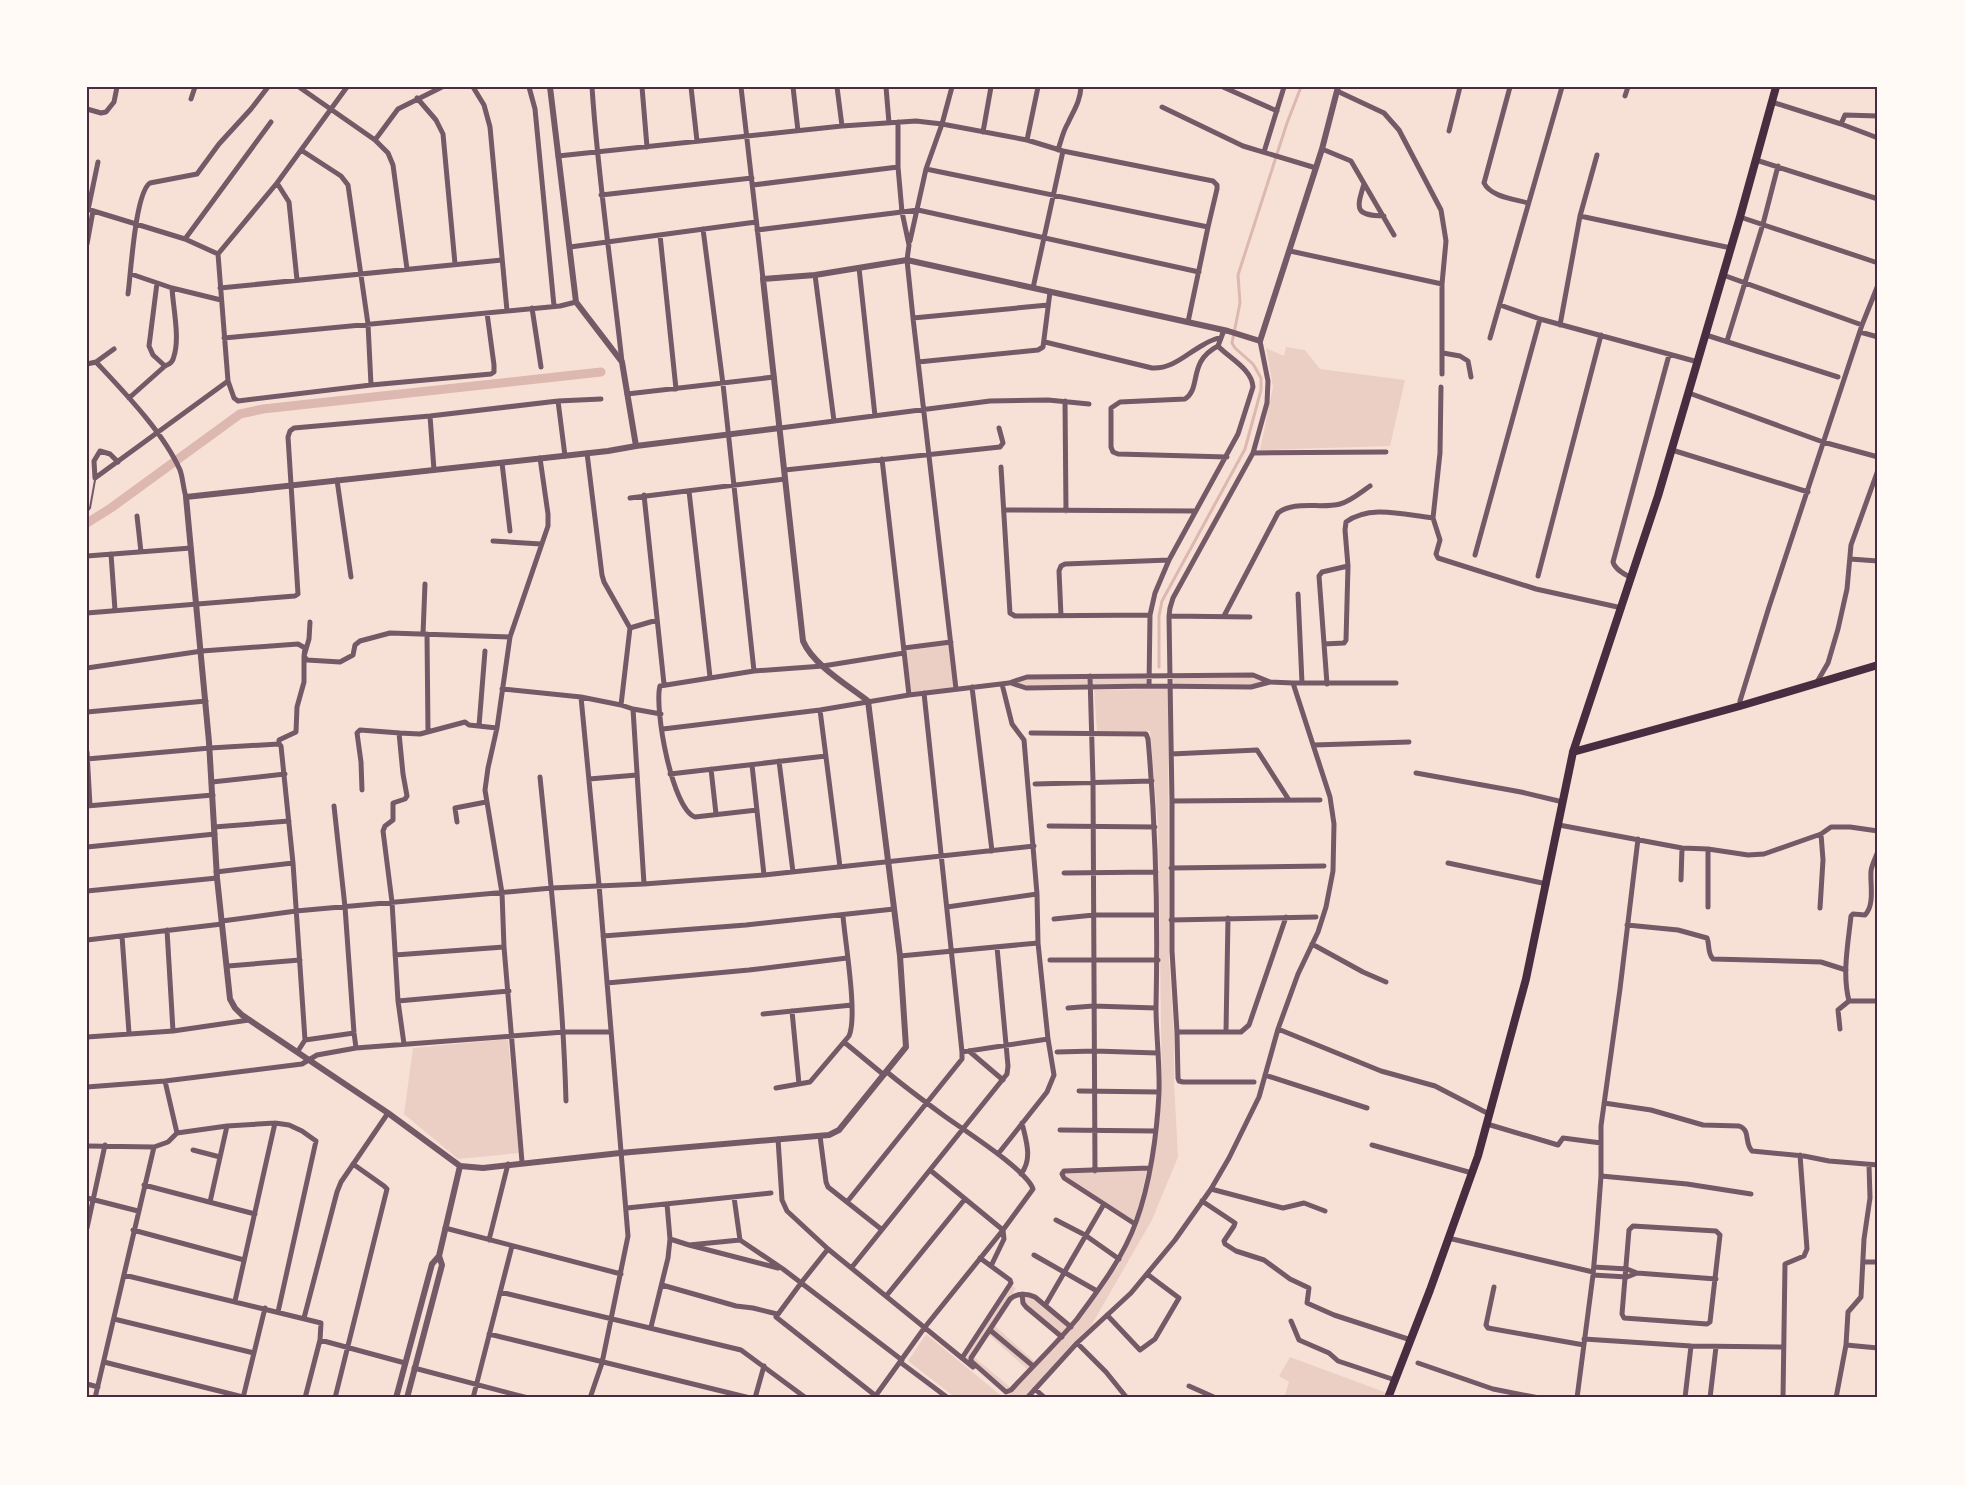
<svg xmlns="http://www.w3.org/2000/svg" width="1965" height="1485" viewBox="0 0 1965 1485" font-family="Quicksand,sans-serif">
  <rect width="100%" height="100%" fill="#f7e1d7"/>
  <!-- green -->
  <path fill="#ebcfc5" d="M1286,347L1305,350L1320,369L1405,380L1390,446L1260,450L1273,387L1266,348L1284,356Z
    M949,644L954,688L911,693L906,651Z
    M1173,677L1252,678L1264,681L1252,685L1174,684Z
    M1088,678V684L1026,686L1017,683L1027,679Z
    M1093,678H1146V684H1093Z
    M1168,689L1169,959L1174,1032V1081L1178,1157L1152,1220L1091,1326L1073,1343L1024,1398H1013L1009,1395L1117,1268L1138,1225L1152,1169L1158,1131L1162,1091L1158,826L1150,731H1097L1094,690Z
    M508,1039L519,1153L458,1159L404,1114L413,1048Z
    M1147,1170L1135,1221L1064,1176L1065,1173Z
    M1012,1286L1016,1288L969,1360L965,1357Z
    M1023,1295H1029L1069,1327L1062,1335L1024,1303Z
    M995,1326L1035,1362L1028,1370L989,1335Z
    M926,1334L1004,1398H956L908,1361Z
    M974,1357L1011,1388L1007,1391L972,1359Z
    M1290,1357L1387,1393L1385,1398H1284L1289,1382L1279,1376Z"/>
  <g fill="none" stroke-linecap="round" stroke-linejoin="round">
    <!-- stream -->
    <path stroke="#dcb8b0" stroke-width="3" d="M1159,667V616L1162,601L1245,449L1261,390V378L1253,364L1235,348L1232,343L1240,303L1238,275L1287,123L1301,87"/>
    <!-- canal -->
    <path stroke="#dcb8b0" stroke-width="9" d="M87,523L111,508L240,414L263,409L601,372"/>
    <!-- service -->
    <path stroke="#755966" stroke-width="2" d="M87,512L90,508L95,480"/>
    <!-- minor -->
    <path stroke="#755966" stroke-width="5" d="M299,87L375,140L388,153L393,165L407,269
      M473,87L484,105L490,127L507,311
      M529,87L535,109L554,306
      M592,87C598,179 612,270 622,362
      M642,87L647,147
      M691,87L697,141
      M741,87L763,279
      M793,87L798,131
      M837,87L842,126
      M886,87L889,123
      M1223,87L1277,111
      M1510,87L1484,183C1491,197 1514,199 1528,203
      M1337,91L1384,113L1399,130L1441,210L1446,241L1442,284V374
      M1625,96L1628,87
      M417,98L436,120L443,134L455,264
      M191,99L195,87
      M1772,102L1841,124L1878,138
      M1162,107L1243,146L1316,168
      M87,109L101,113L106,112L114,102L117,87
      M898,122V167L902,212L909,245L907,260L913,318L956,689
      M1841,124L1845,115L1878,116
      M1449,131L1460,87
      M983,132L991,87
      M375,140L398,109L442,87
      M1027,140L1038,87
      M1322,149L1351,161L1394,235
      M301,150L341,176L348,185L368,324L371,385
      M1058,150C1061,141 1063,131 1068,123C1074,110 1080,102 1081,87
      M1264,152L1284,87
      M558,156L842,126L916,121L942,124L1027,140L1063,151L1213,181L1217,185V189L1208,227L1188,322
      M1756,160L1878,199
      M926,169L1208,227
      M277,183L289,202L297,280
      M1364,184C1356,210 1355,215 1384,216
      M753,185L898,167
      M601,195L752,178
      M87,209L185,239L218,254
      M88,210L98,162
      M1580,216L1731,248
      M1740,217L1878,263
      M703,229L723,384L754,671
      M757,230L918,210L1199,272
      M660,235L676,389
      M185,239L271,122
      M910,241L926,169L942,124L952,87
      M87,244L93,211
      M570,247L756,222
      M1290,251L1442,284
      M218,254L228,381L234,398L238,401L371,385L491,374L494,372V365L487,313
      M218,254L277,183L347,87
      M859,268L875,416
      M131,274L172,288L221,300
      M815,275L834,421
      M1723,275L1862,325
      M157,283L149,346L153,355L165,366
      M220,288L502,260
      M1033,288L1063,151
      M128,294C131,273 135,193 150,183L197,174L219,144L251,109L268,87
      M1500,305L1540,319L1698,362
      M532,308L541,367
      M913,318L1048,305
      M1560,325L1580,216L1597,155
      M1860,332L1878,337
      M1706,335L1838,377
      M224,338L560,306L576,302
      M1490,338L1562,87
      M1727,341L1763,224L1778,166
      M1045,342L1152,368C1173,369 1186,354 1203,345C1209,341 1215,339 1221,337
      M1218,346C1187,362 1202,388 1185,399L1120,402L1111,408V447L1113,452L1118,454L1227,457
      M1443,353L1460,356L1468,361L1471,377
      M96,362C124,392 163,432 180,470C183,478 183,488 186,497
      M96,362L114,349
      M918,362L1038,350L1043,347L1050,292
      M87,364L96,362
      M1441,387L1440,453L1433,518L1440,540L1436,554L1438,558L1536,589L1622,608
      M1689,393L1823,442L1878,457
      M627,394L774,377
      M129,398L165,366C170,364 173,362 174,356C180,338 173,307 172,288
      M558,401L565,456
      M1065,401L1066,511
      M430,416L434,470
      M780,428L990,401L1048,400L1089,404
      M1672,450L1808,492
      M587,453L602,575L604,582L630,628L621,705
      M1253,453L1386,452
      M882,459L909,695
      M118,462L110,454L100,451L94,461L95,478L228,381
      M502,463L510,531
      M1001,467L1010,613L1015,616L1150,615
      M785,470L1000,447L1003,443L999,428
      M337,480L351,577
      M689,491L710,677
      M644,495L664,684
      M630,498L785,479
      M1004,510L1196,511
      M137,516L141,552
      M493,541L541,544
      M111,554L115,610
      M1475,555L1540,319
      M87,556L191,548
      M1850,559L1878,561
      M1538,576L1601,335
      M1631,578C1625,574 1615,570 1613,562L1669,355
      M1298,594L1302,683
      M87,613L295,596L298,594L288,437L290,431L294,428L430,416L558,401L601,399
      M1061,616L1059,571L1061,566L1065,564L1169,560
      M1169,616L1250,617
      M1224,616L1278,513C1294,500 1321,509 1340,504C1351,501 1361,492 1370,486
      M630,628L657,620
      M423,634L425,584
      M427,634L428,732
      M1324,644L1344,643L1346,640L1348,566L1345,530L1346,522C1370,504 1405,515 1433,518
      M904,648L951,642
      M87,668L202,651L298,644L305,648L304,656L307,660L340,662L353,655L355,645L360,641L390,633L510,637
      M1090,676L1093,781L1095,1171
      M1817,682L1828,663L1838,629L1847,589L1851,545L1878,470
      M1011,683L1026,688L1149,686L1251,687L1270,682
      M1327,684L1319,576L1322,572L1348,566
      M1149,686L1150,615L1155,593L1169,560L1238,434L1253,387C1252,369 1229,358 1218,346L1224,330
      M972,687L992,851
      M502,689L581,697L621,705L633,709L644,884
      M581,697L599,885L628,1236L602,1363L590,1398
      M1740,706V701L1769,607L1862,325L1878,285
      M633,709L661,714
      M820,710L840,867
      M87,712L206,701
      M479,726L485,651
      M663,729L820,710L909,695L1009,683L1027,677L1253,675L1270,682L1293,683H1396
      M1031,733L1146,734L1148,739C1156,828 1158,917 1156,1007C1156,1035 1160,1064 1159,1093C1157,1134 1150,1184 1136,1222C1123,1258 1099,1289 1077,1319C1056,1344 1033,1366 1011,1390L1006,1392L971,1361V1358L1010,1299C1017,1293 1027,1293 1035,1297L1071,1327
      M279,744V740L296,732L297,707L304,682V656L309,639L310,622
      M1314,745L1409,742
      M87,752L90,805
      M1171,754L1257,750L1289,800
      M87,759L210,748L279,744L281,746L293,863L305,1040
      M779,761L793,872
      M752,765L764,875
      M711,769L716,814
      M1416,773L1521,792L1563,802
      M670,774L826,756
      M540,777C551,885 563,993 566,1101
      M589,779L637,775
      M212,782L285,774
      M1035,784L1152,781
      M362,790L361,762L357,733L360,730L400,733
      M1172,801L1320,800
      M87,806L213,795
      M334,806L345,907L354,1033L356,1048
      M757,810L695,817C672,809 654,708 660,686L754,671L823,666L904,653
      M457,822L455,808L486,802
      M1559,825L1682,848L1708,849L1748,855L1764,854L1821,834L1831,827H1850L1878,831
      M1049,826L1155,827
      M214,827L289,821
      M87,847L215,834
      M1878,851C1876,857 1872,864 1871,871C1870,884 1875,905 1865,915L1853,914L1851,916C1848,944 1842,974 1849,1001H1878
      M1448,863L1547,884
      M1171,868L1324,866
      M216,872L293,863
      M1064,873L1156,872
      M1681,880L1682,848
      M87,891L217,878
      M947,907L1037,894
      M1708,907V849
      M1820,908L1823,860L1821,834
      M1054,919L1094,915H1156
      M1171,920L1316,917
      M222,921L296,911L552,888L644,884L764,875L1034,846
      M1627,925L1678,930L1707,938C1710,945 1707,953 1713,959L1821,962L1846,970
      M167,930L173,1031
      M122,936L129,1033
      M603,936L746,925L894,909
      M87,940L222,924
      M1312,944L1363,972L1386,982
      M395,955L504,947
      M900,956L1038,943
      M1050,960H1158
      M228,966L300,960
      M607,983L749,970L847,958
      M398,1001L509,991
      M1068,1008L1093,1006L1156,1008
      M792,1011L799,1084
      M763,1014L852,1005
      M1278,1029L1381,1071L1435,1086L1489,1114
      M1840,1029L1838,1010L1849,1001
      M1177,1032H1241L1249,1025L1286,917
      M1226,1032L1228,918
      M87,1037L173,1031L249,1020
      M844,1042L884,1075
      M404,1044L398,1001L392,902L383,831L385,826L393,820V803L405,799L407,796L403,774L399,733L420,734L465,722L469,725L497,728
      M298,1051L305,1040L354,1033
      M969,1051L1003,1080
      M962,1052L1048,1039
      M1057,1052L1095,1051L1157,1053
      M1265,1075L1367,1108
      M165,1081L177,1133
      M1254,1082H1183L1179,1081L1178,1078L1177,1032L1172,951V801L1169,616L1170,608L1173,598L1253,453L1267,403L1268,381L1260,341
      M87,1087L165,1081L302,1064L317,1055L356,1048L564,1032H611
      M776,1088L810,1082L849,1036C858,1016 845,942 843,916
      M1079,1091L1159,1092
      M1604,1103L1651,1110L1703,1125L1739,1126C1751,1130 1744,1143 1752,1151L1804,1156L1829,1161L1878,1165
      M1487,1124L1558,1145L1563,1138L1601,1143
      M1060,1130L1155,1131
      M177,1133L227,1126L275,1123L289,1125L302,1131L316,1141L278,1312
      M820,1136L826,1182L828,1187L881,1229
      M778,1139L782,1200L787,1211L828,1249L973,1367
      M1372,1145L1472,1173
      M87,1146L154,1147L168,1142L177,1133
      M193,1150L220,1157
      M998,1154L1047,1092L1054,1075L1048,1039L1038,943L1037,894L1024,740L1012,724L1002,684
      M522,1162L504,947L502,893L485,790L488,768L497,728L510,637L548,526V514L540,458
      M930,1170L1003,1230L1004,1239L991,1266
      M1021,1174C1033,1159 1026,1140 1022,1123
      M1601,1176L1687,1184L1751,1194
      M144,1185L255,1214
      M1211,1189L1283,1208L1304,1203L1325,1211
      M734,1197L740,1240
      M87,1198L138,1211
      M1202,1201L1235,1223L1234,1226L1224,1241L1225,1244L1236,1251L1264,1260L1290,1279L1309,1288L1307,1303L1334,1315L1411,1340
      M210,1202L227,1126
      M847,1202L962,1059V1052L924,693
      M627,1208L771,1193
      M1056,1220L1085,1235L1119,1259
      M1135,1224L1064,1178L1062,1174L1064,1171L1149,1168
      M1633,1226L1716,1231L1720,1235L1710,1322L1707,1324L1624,1318L1622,1314L1629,1230Z
      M87,1228L105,1145
      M445,1228L621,1274
      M133,1230L244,1260
      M1448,1238L1593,1272
      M670,1239L689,1245L740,1240
      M489,1240L508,1164
      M740,1240L783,1269L902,1360
      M689,1245L778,1268
      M828,1249L801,1283L776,1317L876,1396
      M1034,1255L1097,1291
      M1863,1262H1878
      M852,1267L1007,1074L1008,1066L997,947
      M1594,1267L1627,1269L1637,1273L1716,1279
      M124,1275L321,1323L320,1340L305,1398
      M1593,1275L1627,1277L1637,1273
      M662,1285L736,1306L753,1308L777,1314
      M1494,1287L1486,1325L1488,1328L1584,1345
      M500,1292L741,1350L806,1398
      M1022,1294L1023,1303L1026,1307L1062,1337
      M887,1295L965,1199
      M235,1301L275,1123
      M1046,1304L1104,1204
      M1107,1315L1140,1350L1155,1339L1179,1298L1147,1274
      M304,1318L337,1192L341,1182L388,1113
      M114,1319L254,1353
      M1291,1321L1299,1340L1329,1353L1338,1361L1395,1380
      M651,1327L668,1258L670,1239L667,1204
      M990,1330L1033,1366
      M489,1334L750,1398
      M1584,1339L1691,1346L1784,1347
      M320,1340L405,1363
      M1077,1343L1106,1372L1127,1398
      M1846,1345L1878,1348
      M962,1358L1011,1283L1010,1280L980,1258
      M104,1362L243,1397
      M900,1362L948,1398
      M1418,1363L1493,1389L1539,1398
      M414,1368L528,1398
      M87,1384L98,1387
      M1189,1386L1216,1398
      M1035,1389L1045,1398
      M95,1398L154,1147
      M243,1398L265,1308
      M335,1398L387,1189L384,1186L353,1164
      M473,1398L512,1246
      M755,1398L764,1366
      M874,1398L925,1327L1003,1230L1033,1189C1027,1170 962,1129 943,1115C924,1101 905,1087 887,1072
      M1027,1398L1077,1343L1131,1293L1175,1240L1211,1189L1229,1158L1259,1097L1278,1029L1298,974L1318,932L1326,907L1333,871L1334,824L1330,797L1293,683
      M1577,1398L1593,1275L1597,1230L1601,1176V1126L1620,989L1638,839
      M1685,1398L1691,1346
      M1710,1398L1716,1347
      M1783,1398L1785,1264L1804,1256L1807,1249L1800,1155
      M1836,1398L1846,1345L1848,1312L1861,1297L1864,1239L1870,1198L1869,1165"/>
    <!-- tertiary -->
    <path stroke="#755966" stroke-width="6" d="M550,87L576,302L622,362L636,446
      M460,1166L483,1168L620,1153L829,1135L839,1130L906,1047L900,956L868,701C849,686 813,665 803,641L763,279L815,275L907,260L1228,331L1260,341L1322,149L1338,87
      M460,1166L388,1113L242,1015L235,1008L230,999L217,878L209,742L186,497L608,451L636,446L780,428
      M396,1398L432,1264L439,1256L460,1166
      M407,1398L442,1265L439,1256"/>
    <!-- primary -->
    <path stroke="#4a2c40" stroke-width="8" d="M1573,752L1740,706L1878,665
      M1388,1398L1430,1290L1478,1156L1526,979L1573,752L1658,496L1740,217L1776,87"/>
  </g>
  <!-- border -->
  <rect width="1965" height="1485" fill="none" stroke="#fffaf5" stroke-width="177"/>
  <rect x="88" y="88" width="1788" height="1308" fill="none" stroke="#4a2c40" stroke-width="2"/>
</svg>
